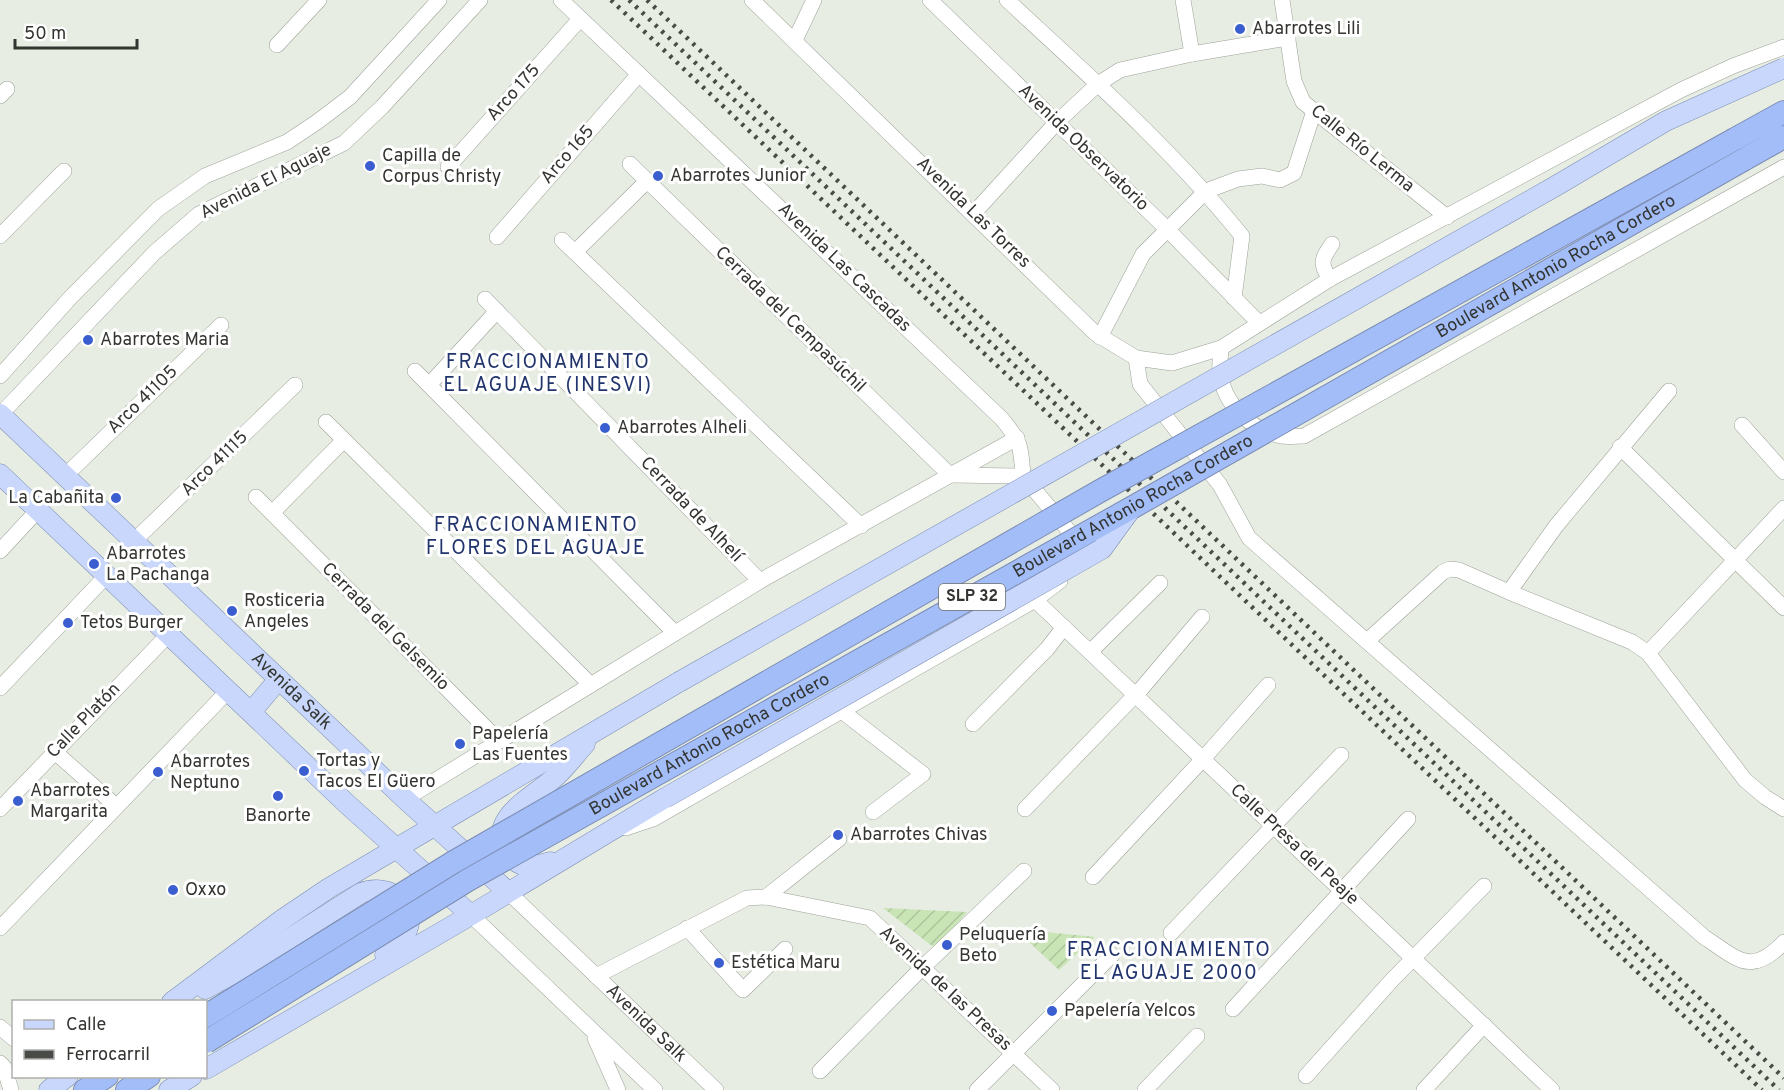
<svg xmlns="http://www.w3.org/2000/svg" width="1784" height="1090" viewBox="0 0 1784 1090" font-family="Overpass,sans-serif">
  <defs>
    <pattern id="garden-furrows" width="10" height="10" patternUnits="userSpaceOnUse" patternTransform="scale(1.5)"><rect width="10" height="10" fill="#c9e4b5"/><path d="M-1 1l2-2M0 10L10 0M9 11l2-2" fill="none" stroke="#adc49c"/></pattern>
  </defs>
  <rect width="100%" height="100%" fill="#e7ede3"/>
  <!-- garden -->
  <path fill="url(#garden-furrows)" d="M883,908L967,912L936,949Z
    M1015,929L1095,937L1059,970Z"/>
  <g fill="none" stroke-linecap="round" stroke-linejoin="round">
    <defs>
      <g id="minor">
        <path d="M561,0L1002,419C1021,442 1021,446 1023,476"/>
        <path d="M752,0L1095,333L1136,358L1172,363L1221,348L1330,279L1681,90L1733,66L1784,47"/>
        <path d="M930,0L1167,229L1259,323"/>
        <path d="M1007,0C1088,75 1172,149 1242,236L1234,298"/>
        <path d="M1183,0L1192,54"/>
        <path d="M1282,0L1294,81L1303,102L1447,217"/>
        <path d="M795,40L814,0"/>
        <path d="M277,45L319,0"/>
        <path d="M0,96L7,89"/>
        <path d="M630,164L950,475L1023,476L1068,530L1075,547"/>
        <path d="M448,167L580,19"/>
        <path d="M974,213L1056,123L1098,84L1120,70L1192,54L1288,38"/>
        <path d="M0,236L64,171"/>
        <path d="M497,237L639,74"/>
        <path d="M562,240L861,526"/>
        <path d="M575,252L647,181"/>
        <path d="M1330,279C1319,263 1322,259 1332,244"/>
        <path d="M485,299L760,581"/>
        <path d="M1100,337L1143,254L1206,191L1238,179L1262,176L1280,180L1294,173L1314,111"/>
        <path d="M1221,348C1221,356 1219,364 1220,372C1223,403 1250,430 1281,436C1288,437 1297,436 1304,436L1784,167"/>
        <path d="M1136,358L1140,384L1220,485L1249,538L1704,937C1738,959 1751,977 1784,942"/>
        <path d="M415,371L675,633"/>
        <path d="M0,376L70,298L158,209L205,176L287,142L317,122L350,97L439,0"/>
        <path d="M429,385L497,311"/>
        <path d="M0,415L154,253L199,214L344,143L382,107L480,0"/>
        <path d="M326,422L590,684"/>
        <path d="M1742,425L1784,472"/>
        <path d="M1620,447L1784,608"/>
        <path d="M65,476L221,325"/>
        <path d="M256,497L498,740"/>
        <path d="M272,513L344,440"/>
        <path d="M134,541L295,385"/>
        <path d="M0,551L38,510"/>
        <path d="M1509,592L1556,526L1669,391"/>
        <path d="M1035,600L1552,1090"/>
        <path d="M1367,641L1443,572L1450,569L1459,570L1509,592L1632,642L1648,653L1745,780L1765,797L1784,809"/>
        <path d="M1090,652L1160,583"/>
        <path d="M1648,653L1784,508"/>
        <path d="M0,688L107,575"/>
        <path d="M843,712L923,774L873,812"/>
        <path d="M973,724L1047,649L1064,627"/>
        <path d="M55,752L116,806"/>
        <path d="M405,799L760,581L1017,438"/>
        <path d="M0,809L169,634"/>
        <path d="M1025,809L1142,688L1202,617"/>
        <path d="M626,828L653,819L1035,600L1060,581"/>
        <path d="M1093,877L1203,759L1268,685"/>
        <path id="s1" d="M507,891L716,1090"/>
        <path d="M766,897L839,839"/>
        <path d="M471,915L655,1090"/>
        <path d="M0,928L228,691"/>
        <path d="M687,928L743,990L785,949"/>
        <path d="M1171,933L1341,755"/>
        <path d="M596,976L747,898L766,897L870,918L1052,1090"/>
        <path d="M1233,1009L1408,819"/>
        <path d="M0,1027L14,1039"/>
        <path d="M595,1038L618,1090"/>
        <path d="M0,1063L4,1067L11,1090"/>
        <path d="M820,1071L922,968L1024,871"/>
        <path d="M1306,1076L1392,980L1484,886"/>
        <path d="M977,1090L1112,955"/>
        <path d="M1145,1090L1197,1036"/>
        <path d="M1424,1090L1484,1025"/>
      </g>
      <g id="major">
        <path id="s2" d="M0,414L405,799L507,891"/>
        <path d="M0,474L348,805L471,915"/>
        <path d="M251,712L279,679"/>
        <path d="M550,862C536,866 522,870 511,857C481,822 531,798 553,779C565,769 574,756 585,744"/>
        <path d="M205,989L240,970L361,893C389,882 421,904 405,935C401,944 392,949 385,955"/>
        <path d="M172,1002L283,919L329,888L679,682"/>
        <path d="M206,1069L471,915L665,798"/>
        <path d="M49,1090L68,1076"/>
        <path d="M169,1090L192,1076"/>
      </g>
      <path id="highway" d="M1735,139L1784,112
        M1743,160L1784,137
        M85,1090L107,1076
        M127,1090L149,1076"/>
    </defs>
    <!-- minor casing -->
    <use href="#minor" stroke="#9ca298" stroke-width="16"/>
    <!-- major casing -->
    <use href="#major" stroke="#7c8db3" stroke-width="21"/>
    <!-- highway casing -->
    <use href="#highway" stroke="#7c8db3" stroke-width="24"/>
    <!-- minor -->
    <use href="#minor" stroke="#fff" stroke-width="15"/>
    <!-- major -->
    <use href="#major" stroke="#c8d7fb" stroke-width="20"/>
    <!-- highway -->
    <use href="#highway" stroke="#a3bdf9" stroke-width="22"/>
    <!-- rail -->
    <path stroke="#484b46" stroke-width="4.5" stroke-dasharray="3 6" stroke-linecap="butt" d="M611,0L1762,1090
      M629,0L1779,1090
      M647,0L1784,1078"/>
    <defs>
      <path id="major-bridge" d="M679,682L1554,187L1666,121L1784,68
        M665,798L1102,549L1131,509"/>
      <g id="highway-bridge">
        <path d="M206,1016L452,863L1100,491L1735,139"/>
        <path id="s3" d="M206,1042L468,880L1133,507L1743,160"/>
      </g>
    </defs>
    <!-- major-bridge casing -->
    <use href="#major-bridge" stroke="#7c8db3" stroke-width="21" stroke-linecap="butt"/>
    <!-- highway-bridge casing -->
    <use href="#highway-bridge" stroke="#7c8db3" stroke-width="24" stroke-linecap="butt"/>
    <!-- major-bridge -->
    <use href="#major-bridge" stroke="#c8d7fb" stroke-width="20"/>
    <!-- highway-bridge -->
    <use href="#highway-bridge" stroke="#a3bdf9" stroke-width="22"/>
  </g>
  <!-- markers -->
  <g fill="#3a5ed0" stroke="#fff" stroke-width="2">
    <circle cx="1240" cy="29" r="6"/>
    <circle cx="370" cy="166" r="6"/>
    <circle cx="658" cy="176" r="6"/>
    <circle cx="88" cy="340" r="6"/>
    <circle cx="605" cy="428" r="6"/>
    <circle cx="116" cy="498" r="6"/>
    <circle cx="94" cy="564" r="6"/>
    <circle cx="232" cy="611" r="6"/>
    <circle cx="68" cy="623" r="6"/>
    <circle cx="460" cy="744" r="6"/>
    <circle cx="304" cy="771" r="6"/>
    <circle cx="158" cy="772" r="6"/>
    <circle cx="278" cy="796" r="6"/>
    <circle cx="18" cy="801" r="6"/>
    <circle cx="838" cy="835" r="6"/>
    <circle cx="173" cy="890" r="6"/>
    <circle cx="947" cy="945" r="6"/>
    <circle cx="719" cy="963" r="6"/>
    <circle cx="1052" cy="1011" r="6"/>
  </g>
  <g text-anchor="middle" dominant-baseline="central" stroke-width="6" stroke-linejoin="round" paint-order="stroke">
    <!-- shield labels -->
    <rect fill="#fff" stroke="#70726f" stroke-width="1.5" x="939" y="584" width="66" height="26" rx="4.5"/>
    <g font-size="16" font-weight="bold" fill="#333531">
      <text x="972" y="597">SLP 32</text>
    </g>
    <!-- poi labels -->
    <g font-size="18" fill="#333531" stroke="#fff" text-anchor="start">
      <text x="1252" y="29">Abarrotes Lili</text>
      <text x="382" y="156">Capilla de<tspan x="382" dy="21">Corpus Christy</tspan></text>
      <text x="670" y="176">Abarrotes Junior</text>
      <text x="100" y="340">Abarrotes Maria</text>
      <text x="617" y="428">Abarrotes Alheli</text>
      <text x="104" y="498" text-anchor="end">La Cabañita</text>
      <text x="106" y="554">Abarrotes<tspan x="106" dy="21">La Pachanga</tspan></text>
      <text x="244" y="601">Rosticeria<tspan x="244" dy="21">Angeles</tspan></text>
      <text x="80" y="623">Tetos Burger</text>
      <text x="472" y="734">Papelería<tspan x="472" dy="21">Las Fuentes</tspan></text>
      <text x="316" y="761">Tortas y<tspan x="316" dy="21">Tacos El Güero</tspan></text>
      <text x="170" y="762">Abarrotes<tspan x="170" dy="21">Neptuno</tspan></text>
      <text x="30" y="791">Abarrotes<tspan x="30" dy="21">Margarita</tspan></text>
      <text x="278" y="816" text-anchor="middle">Banorte</text>
      <text x="850" y="835">Abarrotes Chivas</text>
      <text x="185" y="890">Oxxo</text>
      <text x="959" y="935">Peluquería<tspan x="959" dy="21">Beto</tspan></text>
      <text x="731" y="963">Estética Maru</text>
      <text x="1064" y="1011">Papelería Yelcos</text>
    </g>
    <!-- street labels -->
    <g font-size="18" fill="#333531" stroke="#fff">
      <text transform="translate(514 93) rotate(-48)">Arco 175</text>
      <text transform="translate(1083 148) rotate(44)">Avenida Observatorio</text>
      <text transform="translate(1362 149) rotate(39)">Calle Río Lerma</text>
      <text transform="translate(568 155) rotate(-49)">Arco 165</text>
      <text transform="translate(266 182) rotate(-27)">Avenida El Aguaje</text>
      <text transform="translate(973 213) rotate(44)">Avenida Las Torres</text>
      <text stroke="none"><textPath href="#s3" startOffset="1557">Boulevard Antonio Rocha Cordero</textPath></text>
      <text transform="translate(844 268) rotate(44)">Avenida Las Cascadas</text>
      <text transform="translate(790 320) rotate(44)">Cerrada del Cempasúchil</text>
      <text transform="translate(143 400) rotate(-44)">Arco 41105</text>
      <text transform="translate(215 464) rotate(-44)">Arco 41115</text>
      <text stroke="none"><textPath href="#s3" startOffset="1071">Boulevard Antonio Rocha Cordero</textPath></text>
      <text transform="translate(691 510) rotate(46)">Cerrada de Alhelí</text>
      <text transform="translate(385 627) rotate(45)">Cerrada del Gelsemio</text>
      <text stroke="none"><textPath href="#s2" startOffset="402">Avenida Salk</textPath></text>
      <text transform="translate(84 721) rotate(-46)">Calle Platón</text>
      <text stroke="none"><textPath href="#s3" startOffset="585">Boulevard Antonio Rocha Cordero</textPath></text>
      <text transform="translate(1294 845) rotate(43)">Calle Presa del Peaje</text>
      <text transform="translate(945 989) rotate(43)">Avenida de las Presas</text>
      <text stroke="none"><textPath href="#s1" startOffset="192">Avenida Salk</textPath></text>
    </g>
    <!-- neighbourhood labels -->
    <g font-size="20" letter-spacing="1.5" fill="#21346c" stroke="#fff">
      <text x="548" y="363">FRACCIONAMIENTO<tspan x="548" dy="23">EL AGUAJE (INESVI)</tspan></text>
      <text x="536" y="526">FRACCIONAMIENTO<tspan x="536" dy="23">FLORES DEL AGUAJE</tspan></text>
      <text x="1169" y="951">FRACCIONAMIENTO<tspan x="1169" dy="23">EL AGUAJE 2000</tspan></text>
    </g>
  </g>
  <!-- legend -->
  <rect x="12" y="1000" width="195" height="78" fill="#ffffff" stroke="#adaead" stroke-width="1.5"/>
  <rect x="24" y="1020" width="30" height="9" fill="#c8d7fb" stroke="#adaead" stroke-width="1.5"/>
  <text x="66" y="1030" font-size="18" fill="#333531">Calle</text>
  <rect x="24" y="1050" width="30" height="9" fill="#484b46" stroke="#adaead" stroke-width="1.5"/>
  <text x="66" y="1060" font-size="18" fill="#333531">Ferrocarril</text>
  <!-- scale -->
  <path d="M15 39v9h122v-9" fill="none" stroke="#333531" stroke-width="3"/>
  <text x="24" y="39" font-size="18" fill="#333531" stroke="#ffffff" stroke-width="4.5" paint-order="stroke">50 m</text>
</svg>
